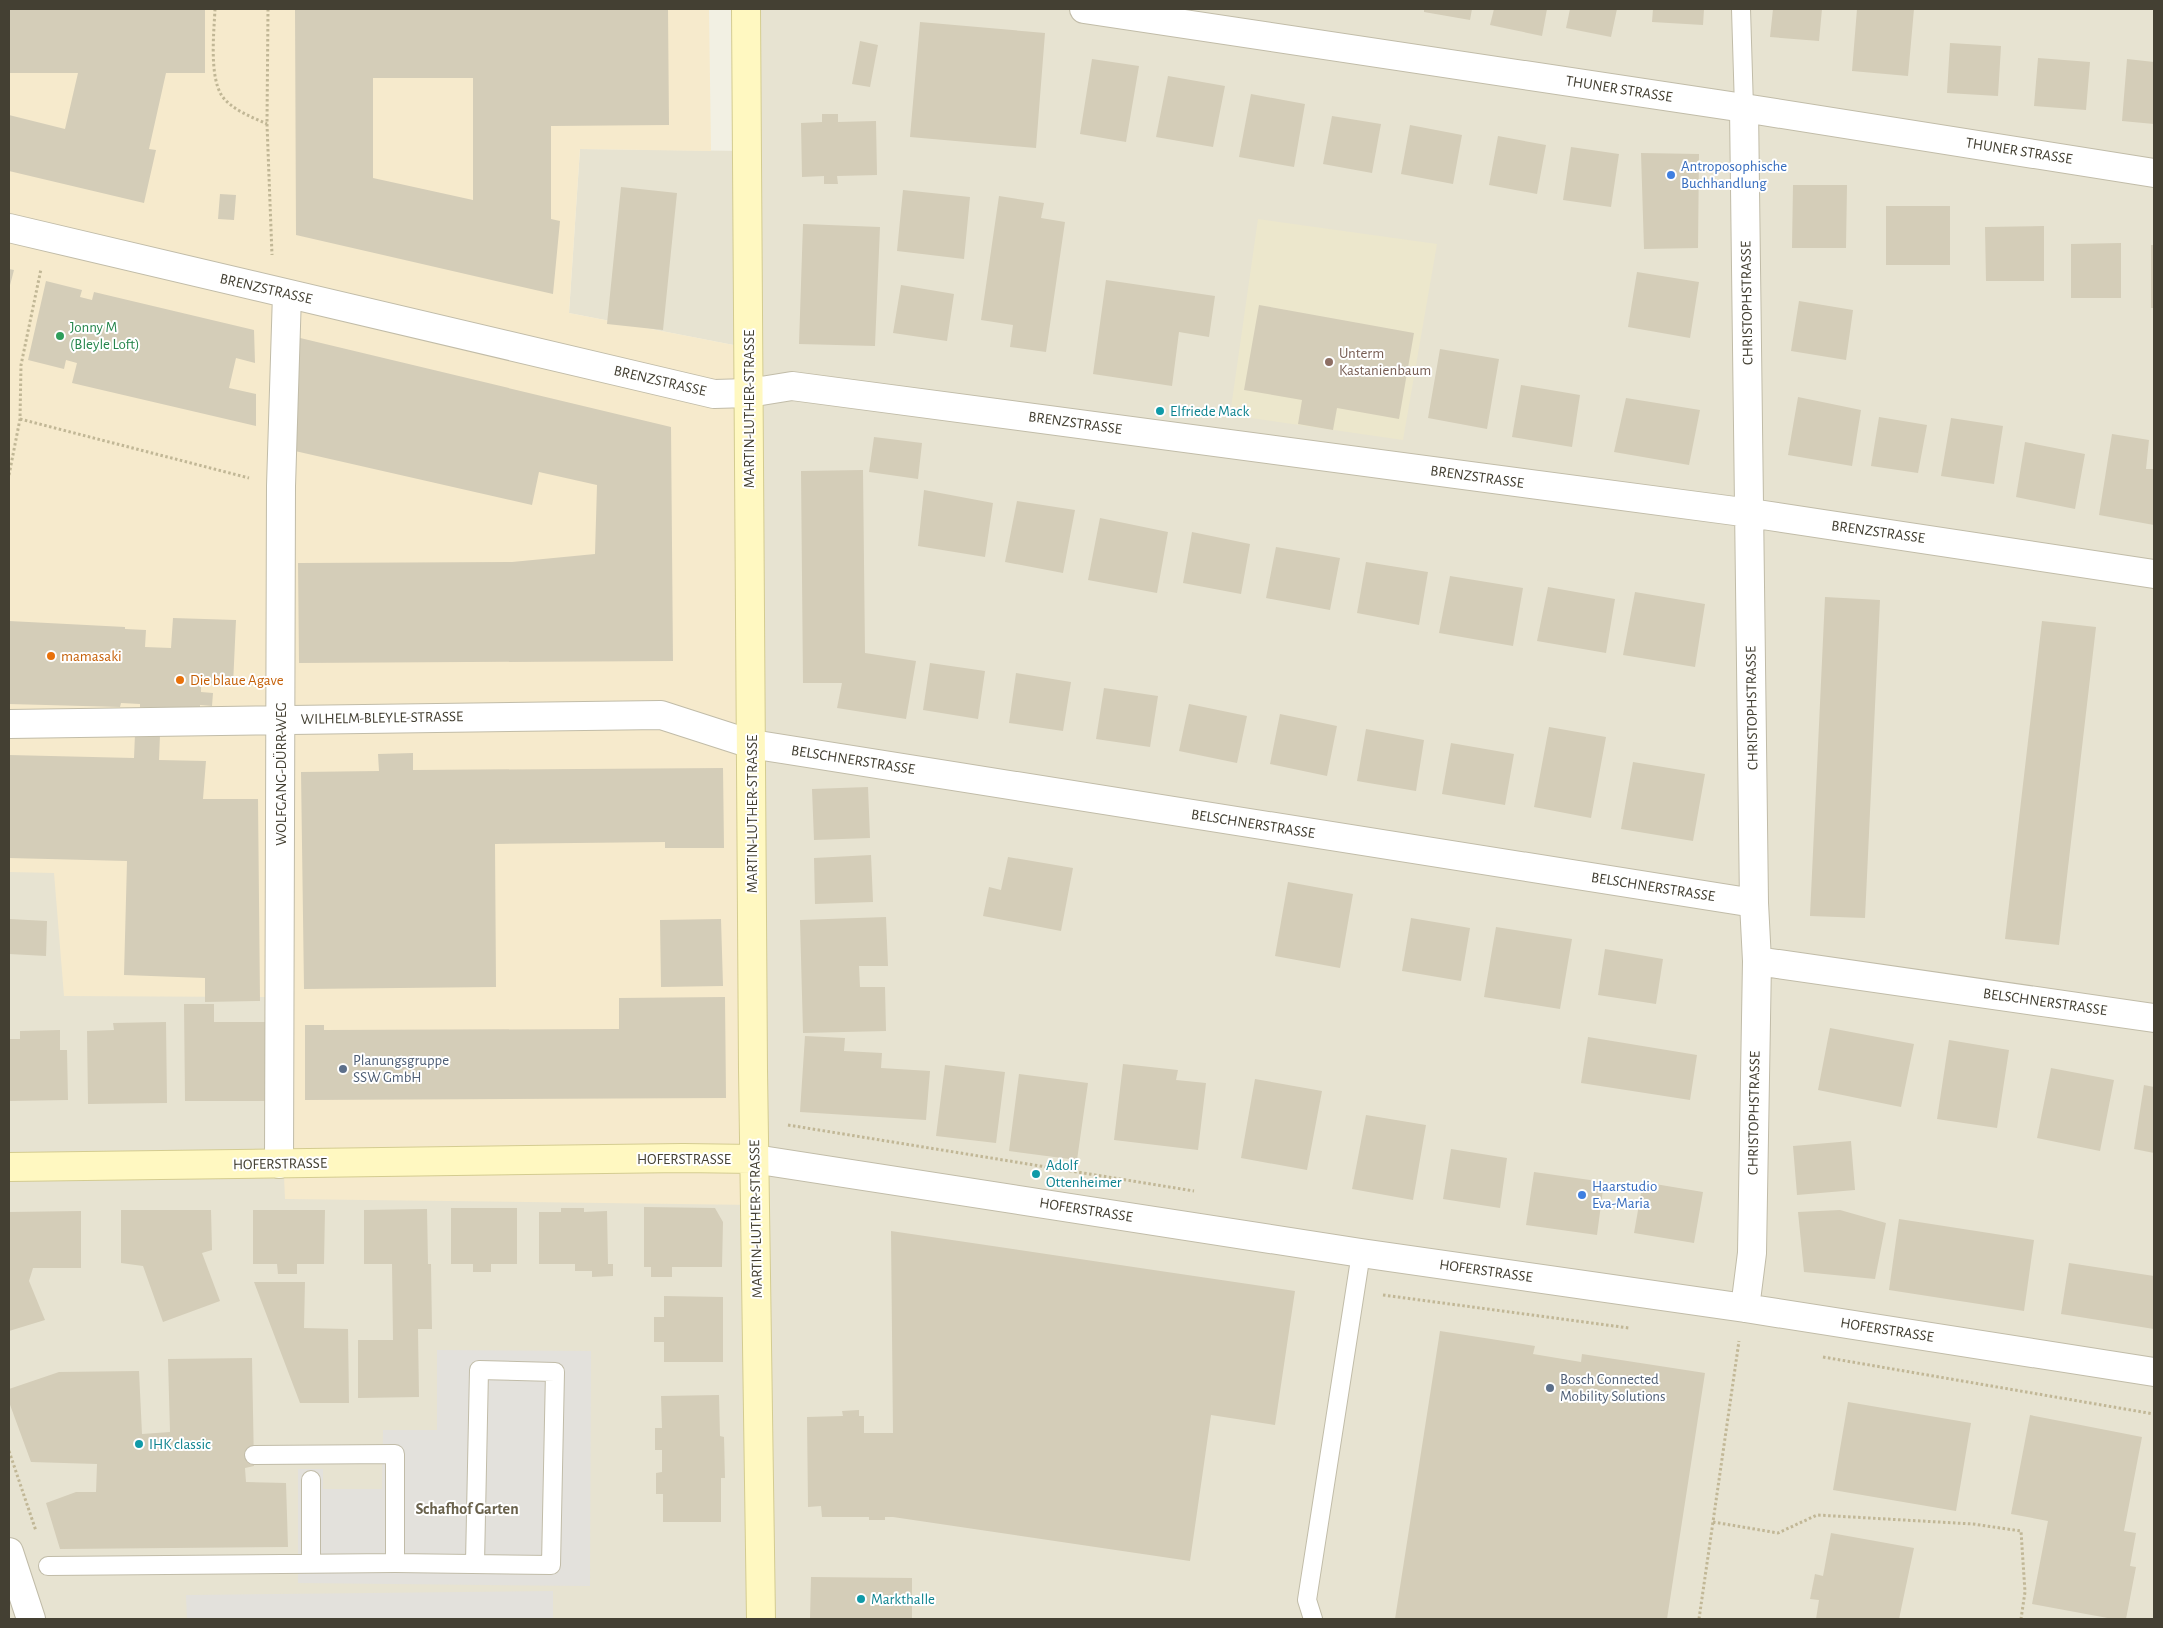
<svg xmlns="http://www.w3.org/2000/svg" width="2163" height="1628" viewBox="0 0 2163 1628" font-family="'Alegreya Sans',sans-serif">
  <rect width="100%" height="100%" fill="#f2f0e3"/>
  <!-- residential -->
  <path fill="#e7e3d1" d="M746,9H2154V1619H9V872H54L749,348L569,313L580,149L747,151Z"/>
  <!-- commercial -->
  <path fill="#f6eacc" d="M9,9H709L711,151L580,149L569,313L749,348L756,1205L285,1199L276,997L64,996L54,873L9,872Z"/>
  <!-- education -->
  <path fill="#ece7cc" d="M1258,219L1437,244L1403,440L1230,415Z"/>
  <!-- parking -->
  <path fill="#e3e1dc" d="M437,1350L591,1351L590,1586L298,1583V1469H323V1489H382L383,1430H437Z
    M553,1591V1619H187L186,1595Z"/>
  <!-- building -->
  <path fill="#d4cdb8" fill-rule="evenodd" d="M9,9H205V73H166L149,149L156,150L144,203L9,171V115L65,129L78,73H9Z
    M295,9H668L669,125L551,126V219L560,221L553,294L296,235ZM373,78H473V200L373,178Z
    M1424,9H1472L1470,20L1424,12Z
    M1494,9H1547L1542,36L1490,25Z
    M1570,9H1617L1611,37L1566,28Z
    M1653,9H1704L1703,25L1652,22Z
    M1773,9H1822L1819,41L1770,37Z
    M1857,9H1914L1908,76L1852,71Z
    M920,22L1045,33L1036,148L910,137Z
    M860,41L878,45L870,87L852,84Z
    M1950,43L2001,46L1998,96L1947,93Z
    M2038,58L2090,62L2086,110L2034,106Z
    M1092,59L1139,66L1126,142L1080,134Z
    M2127,59L2154,62V124L2122,121Z
    M1168,76L1225,86L1213,147L1156,137Z
    M1251,94L1305,104L1294,167L1239,157Z
    M822,114H838V122L876,121L877,175L837,176L838,184H824V176L802,177L801,123L822,122Z
    M1332,116L1381,124L1372,173L1323,164Z
    M1410,125L1462,135L1453,184L1401,174Z
    M1498,136L1546,145L1537,194L1489,185Z
    M1571,147L1619,154L1611,207L1563,200Z
    M1641,153L1699,154L1698,248L1644,249Z
    M1793,185H1847L1846,248H1792Z
    M621,187L677,193L663,330L607,324Z
    M903,190L970,197L964,259L897,251Z
    M220,194L236,195L234,220L218,219Z
    M999,196L1044,203L1041,218L1065,222L1046,352L1010,347L1013,325L981,320Z
    M1886,206H1950V265H1886Z
    M803,224L880,227L875,346L799,344Z
    M2044,226V281H1986L1985,227Z
    M2121,243V298H2071V244Z
    M2151,245H2154V308H2151Z
    M9,269L14,270L9,289Z
    M1637,272L1699,282L1690,338L1628,327Z
    M1106,280L1215,296L1209,337L1179,332L1172,386L1093,374Z
    M46,281L82,290L80,297L92,300L94,292L254,330L255,363L236,358L229,388L256,394V426L72,383L77,363L66,360L64,369L28,360Z
    M901,285L954,294L947,341L893,333Z
    M1799,301L1853,310L1846,360L1791,351Z
    M1259,305L1414,333L1399,419L1337,408L1333,430L1298,424L1302,400L1244,390Z
    M296,337L671,427L673,661L299,663L298,563L512,562L595,554L597,485L539,472L532,505L295,451Z
    M1440,349L1499,359L1487,429L1428,418Z
    M1521,385L1580,395L1572,447L1512,437Z
    M1798,397L1861,410L1852,466L1788,455Z
    M1626,398L1700,410L1689,465L1614,452Z
    M1879,417L1927,425L1918,473L1871,466Z
    M1951,418L2003,426L1994,484L1941,476Z
    M2112,434L2149,440L2146,469H2154V525L2099,515Z
    M874,437L922,443L918,479L869,472Z
    M2025,442L2085,454L2075,509L2016,497Z
    M863,470L865,653L916,661L906,719L837,708L842,683H803L801,471Z
    M924,490L993,503L985,557L918,546Z
    M1017,501L1075,510L1063,573L1005,562Z
    M1100,518L1168,532L1157,593L1088,580Z
    M1192,532L1250,544L1241,594L1183,583Z
    M1276,547L1340,558L1330,610L1266,598Z
    M1366,562L1428,572L1419,625L1357,613Z
    M1450,576L1523,588L1513,646L1439,633Z
    M1548,587L1615,599L1606,653L1537,641Z
    M1635,592L1705,604L1695,667L1623,655Z
    M1825,597L1880,600L1865,918L1810,916Z
    M173,618L236,620L233,685L201,683V692L213,693L212,706L200,705V709L140,707V704L121,703L120,707L9,704V621L125,627V629L146,630L145,647L171,648Z
    M2042,621L2096,627L2059,945L2005,939Z
    M930,663L985,671L978,719L923,710Z
    M1016,673L1071,682L1063,731L1009,723Z
    M1104,688L1158,696L1150,747L1096,739Z
    M1189,704L1247,716L1237,763L1179,751Z
    M1280,714L1337,726L1327,776L1270,764Z
    M1549,727L1606,737L1591,818L1534,807Z
    M1366,729L1424,740L1416,791L1357,781Z
    M135,734L160,735L159,760L206,761L203,799H258L260,1001L205,1002V978L124,975L127,861L9,858V755L134,758Z
    M1451,743L1514,754L1505,805L1442,794Z
    M413,753V770L723,768L724,848H665V842L495,844L496,987L304,989L301,772L379,771L378,754Z
    M1633,762L1705,774L1693,841L1621,829Z
    M868,787L870,838L814,840L812,789Z
    M871,855L873,902L815,904L814,858Z
    M1008,857L1073,868L1061,931L983,916L989,887L1001,890Z
    M1288,882L1353,894L1340,968L1275,956Z
    M886,917L888,966H859L860,987H885L886,1031L803,1033L800,920Z
    M1411,918L1470,928L1461,981L1402,971Z
    M9,919L47,921L46,956L9,954Z
    M721,919L723,986L661,987L660,920Z
    M1496,927L1572,939L1560,1009L1484,997Z
    M1605,949L1663,959L1656,1004L1598,995Z
    M725,997L726,1098L305,1100V1025H324V1030L619,1029V998Z
    M184,1004H214V1022H267V1101H185Z
    M166,1022L167,1103L88,1104L87,1031L114,1030L113,1023Z
    M1830,1028L1914,1044L1901,1107L1818,1090Z
    M60,1030V1050H67L68,1100L9,1101V1039H20V1031Z
    M805,1036L845,1038L844,1051L882,1053L881,1068L930,1071L926,1120L800,1112Z
    M1588,1037L1697,1055L1690,1100L1581,1083Z
    M1949,1040L2009,1050L1997,1128L1937,1119Z
    M1123,1064L1178,1070L1176,1080L1206,1083L1198,1150L1114,1140Z
    M945,1065L1005,1072L996,1143L936,1136Z
    M2051,1068L2114,1080L2100,1151L2037,1138Z
    M1019,1074L1088,1083L1077,1160L1009,1151Z
    M1255,1079L1322,1091L1307,1170L1241,1158Z
    M2144,1085L2154,1087V1153L2134,1149Z
    M1366,1115L1426,1125L1413,1200L1352,1189Z
    M1851,1141L1855,1190L1797,1195L1793,1146Z
    M1451,1149L1507,1158L1500,1208L1443,1199Z
    M1534,1172L1604,1182L1597,1235L1526,1225Z
    M1643,1182L1703,1192L1694,1243L1634,1233Z
    M644,1207L715,1208L723,1222L722,1267H672V1277H651V1267H644Z
    M451,1208H517V1264H491V1272H473V1264H451Z
    M561,1208H584V1212L607,1211L608,1264H613V1276L592,1277V1271H575V1264H539V1212H561Z
    M427,1209L428,1264H431L432,1329H418L419,1397L358,1398V1340H393L392,1264H364V1210Z
    M121,1210H211L212,1250L202,1253L220,1301L163,1322L143,1266L121,1263Z
    M253,1210H325L324,1264H297V1274H278L277,1264H253Z
    M1840,1210L1886,1223L1875,1279L1804,1272L1798,1212Z
    M81,1211V1268H33L29,1281L45,1320L9,1331V1212Z
    M1899,1219L2034,1240L2024,1311L1889,1290Z
    M891,1231L1295,1291L1275,1425L1211,1415L1190,1561L893,1517H885V1520H869V1517H822L821,1506L808,1507L807,1417L843,1416L842,1411L859,1410V1416H864V1433H893Z
    M2069,1263L2154,1276V1329L2061,1314Z
    M254,1282H305L304,1328L348,1329L349,1403H300Z
    M664,1296L723,1297V1362H664V1342H654V1317H664Z
    M1440,1331L1535,1346L1533,1354L1581,1362L1582,1354L1705,1373L1667,1619H1395Z
    M252,1358L254,1466L245,1468L246,1482L286,1483L288,1547L60,1549L46,1503L76,1492H96L97,1464L31,1462L9,1402V1389L59,1372L139,1371L142,1434L170,1432L168,1359Z
    M719,1395L720,1436L724,1437L725,1478H721V1522H663V1494H656V1473L662,1472V1450H655V1428H662L661,1396Z
    M1848,1402L1971,1423L1956,1511L1833,1490Z
    M2030,1415L2142,1437L2124,1531L2136,1533L2130,1566L2136,1567L2126,1619H2113L2032,1604L2048,1521L2011,1514Z
    M1831,1533L1914,1548L1899,1619H1816L1819,1600L1810,1599L1815,1574L1823,1576Z
    M811,1577L912,1578V1619H810Z"/>
  <g fill="none" stroke-linecap="round" stroke-linejoin="round">
    <defs>
      <path id="lane" d="M1741,9L1744,108
        M254,1455L395,1454V1563
        M311,1480V1563
        M48,1566L395,1563L551,1565L555,1372L479,1370L475,1563
        M1313,1619L1307,1600L1361,1253"/>
      <path id="street" d="M1084,9L1744,108L2154,173
        M1744,108L1754,903L1757,961L1752,1253L1745,1308
        M9,228L714,394L749,393L792,386L1750,513L2154,574
        M9,724L661,715L751,744L1754,903
        M1757,961L2154,1018
        M754,1159L1361,1253L1745,1308L2154,1372
        M279,1164L281,486L287,294
        M9,1552L31,1619"/>
      <path id="secondary" d="M746,9L753,1070L761,1619
        M9,1167L683,1158L754,1159"/>
    </defs>
    <!-- lane casing -->
    <use href="#lane" stroke="#c1bca8" stroke-width="20"/>
    <!-- street casing -->
    <use href="#street" stroke="#c1bca8" stroke-width="30"/>
    <!-- secondary casing -->
    <use href="#secondary" stroke="#d4cc90" stroke-width="30"/>
    <!-- path -->
    <path stroke="#c1b796" stroke-width="3" stroke-dasharray="2.5 2.5" stroke-linecap="butt" d="M215,9C214,32 209,76 222,96C232,110 252,117 267,124
      M268,9L267,124L272,255
      M20,419L249,478
      M9,475L20,419L21,365L41,269
      M788,1125L1194,1191
      M1383,1295L1629,1328
      M1823,1357L2154,1414
      M9,1451L36,1531
      M1713,1522L1778,1533L1817,1515L1973,1524L2021,1531L2025,1592L2021,1619
      M1699,1619L1739,1341"/>
    <!-- lane -->
    <use href="#lane" stroke="#fff" stroke-width="18"/>
    <!-- street -->
    <use href="#street" stroke="#fff" stroke-width="28"/>
    <!-- secondary -->
    <use href="#secondary" stroke="#fff8c1" stroke-width="28"/>
  </g>
  <!-- markers -->
  <g fill="#3f7fe0" stroke="#fff" stroke-width="2">
    <circle cx="1671" cy="175" r="5"/>
    <circle cx="1582" cy="1195" r="5"/>
  </g>
  <circle fill="#2e9e5b" stroke="#fff" stroke-width="2" cx="60" cy="336" r="5"/>
  <circle fill="#8d6e63" stroke="#fff" stroke-width="2" cx="1329" cy="362" r="5"/>
  <g fill="#0f9aa8" stroke="#fff" stroke-width="2">
    <circle cx="1160" cy="411" r="5"/>
    <circle cx="1036" cy="1174" r="5"/>
    <circle cx="139" cy="1444" r="5"/>
    <circle cx="861" cy="1599" r="5"/>
  </g>
  <g fill="#e8710a" stroke="#fff" stroke-width="2">
    <circle cx="51" cy="656" r="5"/>
    <circle cx="180" cy="680" r="5"/>
  </g>
  <g fill="#5c6f8a" stroke="#fff" stroke-width="2">
    <circle cx="343" cy="1069" r="5"/>
    <circle cx="1550" cy="1388" r="5"/>
  </g>
  <g text-anchor="middle" dominant-baseline="central" stroke-width="4" stroke-linejoin="round" paint-order="stroke">
    <!-- street labels -->
    <g font-size="15" fill="#444033" stroke="#fff">
      <text transform="translate(1619 89) rotate(9)">THUNER STRASSE</text>
      <text transform="translate(2019 151) rotate(9)">THUNER STRASSE</text>
      <text transform="translate(266 289) rotate(13)">BRENZSTRASSE</text>
      <text transform="translate(1747 303) rotate(-91)">CHRISTOPHSTRASSE</text>
      <text transform="translate(660 381) rotate(13)">BRENZSTRASSE</text>
      <text transform="translate(749 409) rotate(-90)">MARTIN-LUTHER-STRASSE</text>
      <text transform="translate(1075 423) rotate(8)">BRENZSTRASSE</text>
      <text transform="translate(1477 477) rotate(8)">BRENZSTRASSE</text>
      <text transform="translate(1878 532) rotate(8)">BRENZSTRASSE</text>
      <text transform="translate(1752 708) rotate(-91)">CHRISTOPHSTRASSE</text>
      <text transform="translate(382 718) rotate(-1)">WILHELM-BLEYLE-STRASSE</text>
      <text transform="translate(853 760) rotate(9)">BELSCHNERSTRASSE</text>
      <text transform="translate(281 774) rotate(-90)">WOLFGANG-DÜRR-WEG</text>
      <text transform="translate(752 814) rotate(-90)">MARTIN-LUTHER-STRASSE</text>
      <text transform="translate(1253 824) rotate(9)">BELSCHNERSTRASSE</text>
      <text transform="translate(1653 887) rotate(9)">BELSCHNERSTRASSE</text>
      <text transform="translate(2045 1002) rotate(8)">BELSCHNERSTRASSE</text>
      <text transform="translate(1754 1113) rotate(-89)">CHRISTOPHSTRASSE</text>
      <text x="684" y="1159">HOFERSTRASSE</text>
      <text transform="translate(280 1164) rotate(-1)">HOFERSTRASSE</text>
      <text transform="translate(1086 1210) rotate(9)">HOFERSTRASSE</text>
      <text transform="translate(756 1219) rotate(-91)">MARTIN-LUTHER-STRASSE</text>
      <text transform="translate(1486 1271) rotate(8)">HOFERSTRASSE</text>
      <text transform="translate(1887 1330) rotate(9)">HOFERSTRASSE</text>
    </g>
    <!-- shop labels -->
    <g font-size="15" fill="#366cbe" stroke="#fff" text-anchor="start">
      <text x="1681" y="166">Antroposophische<tspan x="1681" dy="17">Buchhandlung</tspan></text>
      <text x="1592" y="1186">Haarstudio<tspan x="1592" dy="17">Eva-Maria</tspan></text>
    </g>
    <!-- leisure labels -->
    <g font-size="15" fill="#27864d" stroke="#fff" text-anchor="start">
      <text x="70" y="327">Jonny M<tspan x="70" dy="17">(Bleyle Loft)</tspan></text>
    </g>
    <!-- education labels -->
    <g font-size="15" fill="#785e54" stroke="#fff" text-anchor="start">
      <text x="1339" y="353">Unterm<tspan x="1339" dy="17">Kastanienbaum</tspan></text>
    </g>
    <!-- culture labels -->
    <g font-size="15" fill="#0d838f" stroke="#fff" text-anchor="start">
      <text x="1170" y="411">Elfriede Mack</text>
      <text x="1046" y="1165">Adolf<tspan x="1046" dy="17">Ottenheimer</tspan></text>
      <text x="149" y="1444">IHK classic</text>
      <text x="871" y="1599">Markthalle</text>
    </g>
    <!-- food labels -->
    <g font-size="15" fill="#c56008" stroke="#fff" text-anchor="start">
      <text x="61" y="656">mamasaki</text>
      <text x="190" y="680">Die blaue Agave</text>
    </g>
    <!-- service labels -->
    <g font-size="15" fill="#4e5e75" stroke="#fff" text-anchor="start">
      <text x="353" y="1060">Planungsgruppe<tspan x="353" dy="17">SSW GmbH</tspan></text>
      <text x="1560" y="1379">Bosch Connected<tspan x="1560" dy="17">Mobility Solutions</tspan></text>
    </g>
    <!-- neighbourhood labels -->
    <g font-size="16" font-weight="bold" fill="#68604a" stroke="#fff">
      <text x="467" y="1509">Schafhof Garten</text>
    </g>
  </g>
  <!-- border -->
  <rect width="2163" height="1628" fill="none" stroke="#444033" stroke-width="20"/>
</svg>
